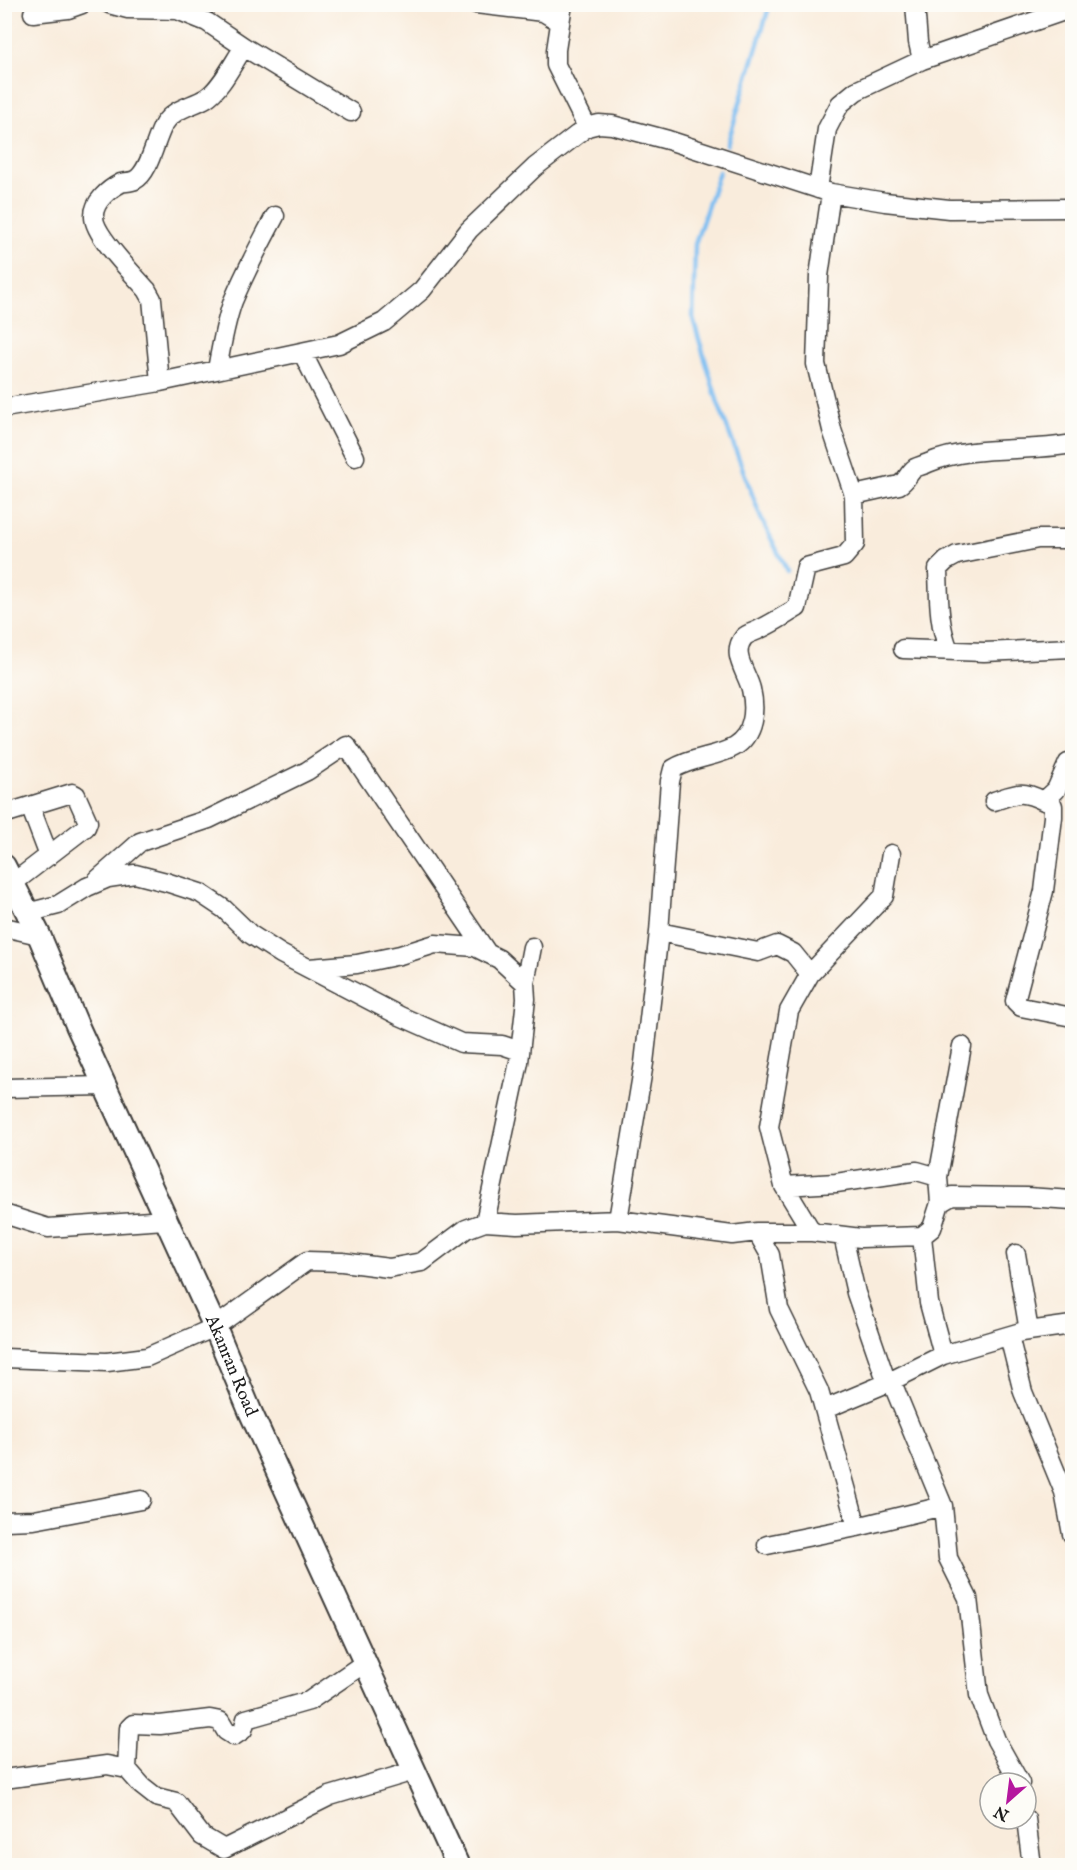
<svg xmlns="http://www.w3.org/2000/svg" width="1077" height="1870" viewBox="0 0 1077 1870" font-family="'IM FELL English',serif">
  <rect width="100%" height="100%" fill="#fdfcf7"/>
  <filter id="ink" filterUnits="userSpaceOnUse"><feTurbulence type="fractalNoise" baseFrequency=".0167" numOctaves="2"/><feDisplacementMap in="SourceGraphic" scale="12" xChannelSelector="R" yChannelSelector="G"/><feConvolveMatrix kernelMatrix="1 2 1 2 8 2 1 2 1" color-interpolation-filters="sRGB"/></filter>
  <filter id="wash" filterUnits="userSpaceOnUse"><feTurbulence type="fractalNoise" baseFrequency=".008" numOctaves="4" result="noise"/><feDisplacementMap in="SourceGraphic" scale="24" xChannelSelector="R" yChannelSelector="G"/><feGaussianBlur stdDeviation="1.35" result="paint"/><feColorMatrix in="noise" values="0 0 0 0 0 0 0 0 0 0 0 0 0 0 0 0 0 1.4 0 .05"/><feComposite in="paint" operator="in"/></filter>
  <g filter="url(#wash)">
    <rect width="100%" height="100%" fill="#f9ecdc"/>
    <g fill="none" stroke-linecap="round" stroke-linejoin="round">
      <!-- stream -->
      <path stroke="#7cbdf1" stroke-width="4.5" d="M727,145L770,4
        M719,172L695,244L693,319L718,403L761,518L787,571"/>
    </g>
  </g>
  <g filter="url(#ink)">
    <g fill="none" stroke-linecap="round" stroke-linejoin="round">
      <defs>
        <path id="minor" d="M109,4L128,9L177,10L207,22L244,47L351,112
          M476,4L543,12L560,22
          M563,4L556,50V65L587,127
          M915,4L918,42L922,60
          M33,13L68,9L82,4
          M818,189L827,129L840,104L856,91L922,60L1064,11L1072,4
          M302,352L355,457
          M217,370C221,347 225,323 233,301C245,272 260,244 275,216
          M160,382L152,299L147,290C134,275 94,235 94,217C93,202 109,189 121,183C125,182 131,182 135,180C150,172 155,139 164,124C174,108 191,107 206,98C221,89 234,61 244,47
          M4,408L160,382L339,344L384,322L422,290L469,230L535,167L587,127L599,124L612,125L668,140L831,193L885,202L949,209L1072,208
          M854,495L899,485C907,481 908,473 915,468C919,466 924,465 928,463C974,444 1024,453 1072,444
          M903,649L984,652L1072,648
          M949,650C938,624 939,597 938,569L946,561L957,555L1038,539H1072
          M1049,796L1053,806V817L1044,891L1015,1001L1021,1007L1072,1017
          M994,801C1018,793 1021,790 1044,801L1056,790L1068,763L1072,764
          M30,806L49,856
          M4,814L72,793L76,795L88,822L86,827L13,883
          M97,880L140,842L209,819L307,771L346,745L488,954
          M27,913L58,905L87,887L108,878L135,874L166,882L200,893L224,909L250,934L281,954L400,1016L461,1043L502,1045L520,1051
          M4,927L39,935
          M659,932L758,952L777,945L793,953L810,974
          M309,968L357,964L400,955L435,944L475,947L499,959L525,983
          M4,1088L106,1086
          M938,1177L962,1046
          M784,1186L836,1183L917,1171L938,1177L940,1203
          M4,1214L48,1228L165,1220
          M618,1220L644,1063L659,932L670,781L673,769C692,757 717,757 734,747C754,735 756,710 751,689C747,672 730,654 744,637C748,633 755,632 760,629C773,623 785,615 797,608L806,567L844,557L855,544L854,495L832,430L816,364L819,276L831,193
          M485,1222L519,1062L526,999L525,983L532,947
          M757,1232L770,1255L779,1309L819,1391L857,1527
          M812,1232L784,1186L769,1127L789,1011L810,974L884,896L891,854
          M843,1236L856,1293L887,1383
          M922,1236L929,1303L943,1355
          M1016,1254L1029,1331
          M1009,1336L1023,1392L1064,1492L1072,1534
          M4,1358L107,1362L147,1357L215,1327L307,1261L342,1262L389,1268L422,1262L466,1229L485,1222L517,1224L618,1220L732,1235L757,1232H812L861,1238L922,1236L932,1228L940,1203L952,1196L1027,1197L1072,1200
          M891,1380L943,1506L948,1558L968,1598L979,1695L996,1740L1020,1783
          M824,1407H830L887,1383L943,1355L1021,1332L1072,1325
          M4,1521L34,1520L141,1500
          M767,1545L857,1527L943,1506
          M127,1769L129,1728L133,1724L160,1725L210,1719L220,1721L226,1731L234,1736L243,1730L246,1719L309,1701L366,1662
          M4,1779L107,1765L127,1769L142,1786L156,1797L176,1802L202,1836L224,1849L330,1796L414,1771
          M1026,1819L1032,1866"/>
        <g id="major">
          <path id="s1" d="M4,866L39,935L77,1025L215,1327L250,1411L458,1866"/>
        </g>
      </defs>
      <!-- minor casing -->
      <use href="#minor" stroke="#3d3b39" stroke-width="21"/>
      <!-- major casing -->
      <use href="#major" stroke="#3d3b39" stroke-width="26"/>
      <!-- minor -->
      <use href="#minor" stroke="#fff" stroke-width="18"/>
      <!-- major -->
      <use href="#major" stroke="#fff" stroke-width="22"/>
    </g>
  </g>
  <g text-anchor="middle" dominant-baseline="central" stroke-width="5" stroke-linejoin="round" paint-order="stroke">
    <!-- street labels -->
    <g font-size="18" fill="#1c1c1c" stroke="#fdfcf7">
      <text stroke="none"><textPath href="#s1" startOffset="549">Akanran Road</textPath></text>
    </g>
  </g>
  <!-- margin -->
  <rect width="1077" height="1870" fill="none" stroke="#fdfcf7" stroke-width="24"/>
  <!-- north arrow -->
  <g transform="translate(1008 1801) rotate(208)"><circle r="28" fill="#fdfcf7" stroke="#a3a29f" stroke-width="1.5"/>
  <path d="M0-4.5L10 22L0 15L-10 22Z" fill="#b5179e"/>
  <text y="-9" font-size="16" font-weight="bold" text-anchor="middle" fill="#1c1c1c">N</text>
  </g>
</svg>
